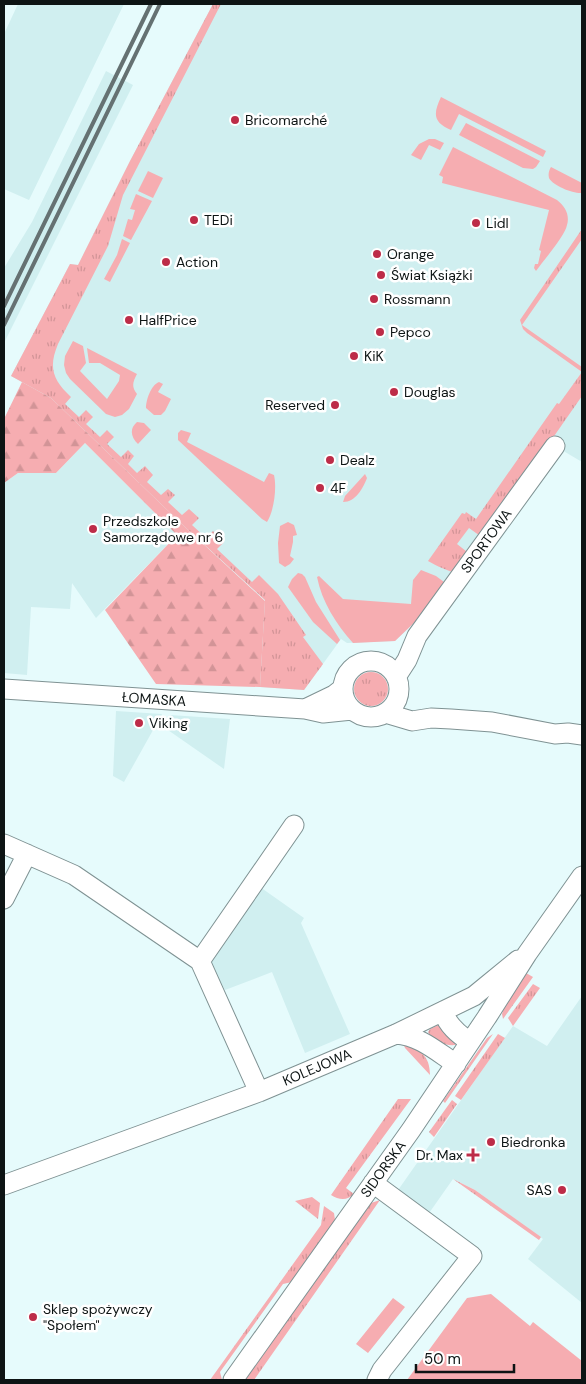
<svg xmlns="http://www.w3.org/2000/svg" width="586" height="1384" viewBox="0 0 586 1384" font-family="'DM Sans',sans-serif">
  <defs>
    <pattern id="grass-tufts" width="24" height="20" patternUnits="userSpaceOnUse" patternTransform="scale(1.25)"><rect width="24" height="20" fill="#f6adb1"/><path d="M3 7l-1-3M5 7V3M7 7l1-3M15 17l-1-3M17 17v-4M19 17l1-3" fill="none" stroke="#d29497"/></pattern>
    <pattern id="forest-firs" width="22" height="20" patternUnits="userSpaceOnUse" patternTransform="scale(1.25)"><rect width="22" height="20" fill="#f6adb1"/><path d="M5 1l3.5 6h-7zM16 11l3.5 6h-7z" fill="#d29497"/></pattern>
  </defs>
  <rect width="100%" height="100%" fill="#e6fbfc"/>
  <!-- built -->
  <path fill="#d0eff0" d="M18,4H124L29,200L4,189V34Z
    M213,4H582V462L555,446L458,574L451,572L417,620L395,641L347,643L341,639L304,690L260,687L265,600L185,527L51,398L11,376L70,264L78,265L130,161Z
    M106,71L133,85L4,343V268L32,222Z
    M85,443L177,535L96,618L72,583L70,609L31,607L27,675L4,673V483L18,473H56Z
    M116,711L162,714L124,782L113,776Z
    M170,715L230,719L224,769L165,728Z
    M260,887L304,918L301,923L350,1034L305,1053L272,972L225,990L208,962Z
    M582,996V1303L528,1259L543,1239L475,1190L453,1179L427,1216L396,1193L513,1026L547,1046Z"/>
  <!-- grass -->
  <path fill="url(#grass-tufts)" d="M213,4H221L123,195L108,246L58,344C48,368 53,380 71,397L65,404L79,417L86,410L93,417L86,424L100,437L107,430L114,437L107,444L121,457L128,450L134,456L128,464L137,473L145,466L153,475L147,482L161,495L168,489L175,495L168,502L182,515L189,509L199,518L192,525L206,538L213,531L224,542L217,549L252,582L259,575L278,594L306,635L303,637L323,664L304,690L260,687L265,600L185,527L51,398L11,376L70,264L78,265L130,161Z
    M582,229V239L522,325L582,367V396L483,538L469,528L457,544L471,555L458,574C447,570 438,567 428,561L462,513L465,514L466,512L476,519L557,403L559,404L582,372L527,333L523,329L520,320Z
    M354 689a17 17 0 1 1 34 0a17 17 0 1 1-34 0Z
    M526,973L533,977L503,1019L502,1014L504,1008Z
    M533,984L540,988L513,1026L508,1018Z
    M440,1024L456,1043L455,1045C445,1046 433,1041 428,1032L430,1029Z
    M493,1034L445,1103L443,1101L487,1038Z
    M498,1034L505,1038L461,1100L455,1096Z
    M403,1043C420,1050 430,1055 430,1075L405,1048Z
    M398,1099H411L346,1188L354,1194C347,1201 339,1200 331,1195Z
    M452,1100L457,1104L434,1137L429,1132Z
    M453,1179L475,1190L541,1237L539,1240Z
    M312,1197L320,1203L318,1219L295,1201Z
    M380,1200L254,1380H242L367,1206L371,1203Z
    M324,1206L334,1213L335,1220L292,1282L283,1284L220,1372L222,1380H210L321,1225Z"/>
  <!-- forest -->
  <path fill="url(#forest-firs)" d="M22,382L51,398L185,527L265,601L260,687L156,684L105,610L177,535L85,443L56,473H18L4,483V419Z"/>
  <!-- green -->
  <path fill="#f6adb1" d="M441,97L546,151L543,157L459,114L451,130C433,122 433,114 441,97Z
    M466,123L540,161L536,167L533,169L523,168L459,135Z
    M429,139H435L444,143L440,150L429,145L421,160L411,155L419,144Z
    M453,147L557,200C565,206 570,215 567,225C565,236 543,261 536,271L534,268L535,264H538L541,251L539,250L549,210L442,183L443,177L439,175Z
    M551,167L582,183V193C574,194 553,186 549,178C548,174 549,170 551,167Z
    M148,171L163,178L153,198L138,191Z
    M136,194L152,201L131,240L123,236L128,219L132,220L135,210L130,209Z
    M122,239L130,243L110,282L104,279L117,255Z
    M73,341L83,346L86,363L80,371L107,399L119,381L120,375L100,363H89L87,348L137,374C133,382 131,386 137,394L129,409L122,415L115,417L106,414L70,379L66,373L64,365L65,356Z
    M159,382L163,384L158,392L171,399L165,411L161,415H154L146,408C146,400 151,385 159,382Z
    M137,422L144,423L151,430L138,444C131,437 129,429 137,422Z
    M181,430L191,433L187,442L264,482L269,473L274,475C277,488 274,511 267,522L262,519L178,440V433Z
    M365,474L367,478C363,488 356,502 343,502L345,496Z
    M288,522L294,525L297,535L293,536V542L290,556L294,559L290,564L285,567L279,563L278,543L280,526Z
    M421,570L436,576L444,582L417,620L395,641L353,643C336,624 322,602 317,577L319,576L343,599L411,604L413,580Z
    M298,573L302,574L305,577L316,602L340,640L337,644L313,622L288,587L292,579Z
    M491,1294L530,1326L533,1322L582,1361V1380H407L467,1298Z
    M393,1298L405,1307L368,1353L356,1344Z"/>
  <g fill="none" stroke-linecap="round" stroke-linejoin="round">
    <defs>
      <path id="minor" d="M343 689a28 28 0 1 1 56 0a28 28 0 1 1-56 0Z
        M396,677L407,660L417,636L555,446
        M4,689L305,709L323,713L352,710
        M305,709L334,695L343,688
        M385,713L412,721L431,718L451,719L492,722L555,734L568,733L582,735
        M4,844L74,875L200,961L259,1092
        M4,899L27,854
        M200,961L294,825
        M443,1011C447,1025 458,1034 470,1042
        M396,1034C420,1036 436,1051 456,1064
        M373,1183L472,1256L382,1370L377,1380
        M4,1185L259,1092L396,1034L474,996L518,960
        M233,1380L411,1130L487,1017L527,954L582,876"/>
    </defs>
    <!-- minor casing -->
    <use href="#minor" stroke="#7f9293" stroke-width="21"/>
    <!-- minor -->
    <use href="#minor" stroke="#fff" stroke-width="19"/>
    <!-- rail -->
    <path stroke="#657172" stroke-width="4" d="M4,306L151,4
      M4,325L160,4"/>
  </g>
  <!-- markers -->
  <g fill="#bd2c48" stroke="#fff" stroke-width="2">
    <circle cx="235" cy="120" r="5"/>
    <circle cx="194" cy="220" r="5"/>
    <circle cx="476" cy="223" r="5"/>
    <circle cx="377" cy="254" r="5"/>
    <circle cx="166" cy="262" r="5"/>
    <circle cx="381" cy="275" r="5"/>
    <circle cx="374" cy="299" r="5"/>
    <circle cx="129" cy="320" r="5"/>
    <circle cx="380" cy="332" r="5"/>
    <circle cx="354" cy="356" r="5"/>
    <circle cx="394" cy="392" r="5"/>
    <circle cx="335" cy="405" r="5"/>
    <circle cx="330" cy="460" r="5"/>
    <circle cx="320" cy="488" r="5"/>
    <circle cx="93" cy="529" r="5"/>
    <circle cx="139" cy="723" r="5"/>
    <circle cx="491" cy="1142" r="5"/>
    <path d="M470.5 1147.5h5v5h5v5h-5v5h-5v-5h-5v-5h5z"/>
    <circle cx="562" cy="1190" r="5"/>
    <circle cx="33" cy="1317" r="5"/>
  </g>
  <g text-anchor="middle" dominant-baseline="central" stroke-width="5" stroke-linejoin="round" paint-order="stroke">
    <!-- poi labels -->
    <g font-size="14" fill="#0d1414" stroke="#fff" text-anchor="start">
      <text x="245" y="120">Bricomarché</text>
      <text x="204" y="220">TEDi</text>
      <text x="486" y="223">Lidl</text>
      <text x="387" y="254">Orange</text>
      <text x="176" y="262">Action</text>
      <text x="391" y="275">Świat Książki</text>
      <text x="384" y="299">Rossmann</text>
      <text x="139" y="320">HalfPrice</text>
      <text x="390" y="332">Pepco</text>
      <text x="364" y="356">KiK</text>
      <text x="404" y="392">Douglas</text>
      <text x="325" y="405" text-anchor="end">Reserved</text>
      <text x="340" y="460">Dealz</text>
      <text x="330" y="488">4F</text>
      <text x="103" y="521">Przedszkole<tspan x="103" dy="16">Samorządowe nr 6</tspan></text>
      <text x="149" y="723">Viking</text>
      <text x="501" y="1142">Biedronka</text>
      <text x="463" y="1155" text-anchor="end">Dr. Max</text>
      <text x="552" y="1190" text-anchor="end">SAS</text>
      <text x="43" y="1309">Sklep spożywczy<tspan x="43" dy="16">"Społem"</tspan></text>
    </g>
    <!-- street labels -->
    <g font-size="14" fill="#0d1414" stroke="#fff">
      <text transform="translate(486 541) rotate(-54)">SPORTOWA</text>
      <text transform="translate(154 699) rotate(4)">ŁOMASKA</text>
      <text transform="translate(317 1067) rotate(-23)">KOLEJOWA</text>
      <text transform="translate(383 1169) rotate(-54)">SIDORSKA</text>
    </g>
  </g>
  <!-- border -->
  <rect width="586" height="1384" fill="none" stroke="#0d1414" stroke-width="10"/>
  <!-- scale -->
  <path d="M416 1364v8h98v-8" fill="none" stroke="#0d1414" stroke-width="2.5"/>
  <text x="424" y="1364" font-size="15" fill="#0d1414" stroke="#ffffff" stroke-width="4" paint-order="stroke">50 m</text>
</svg>
